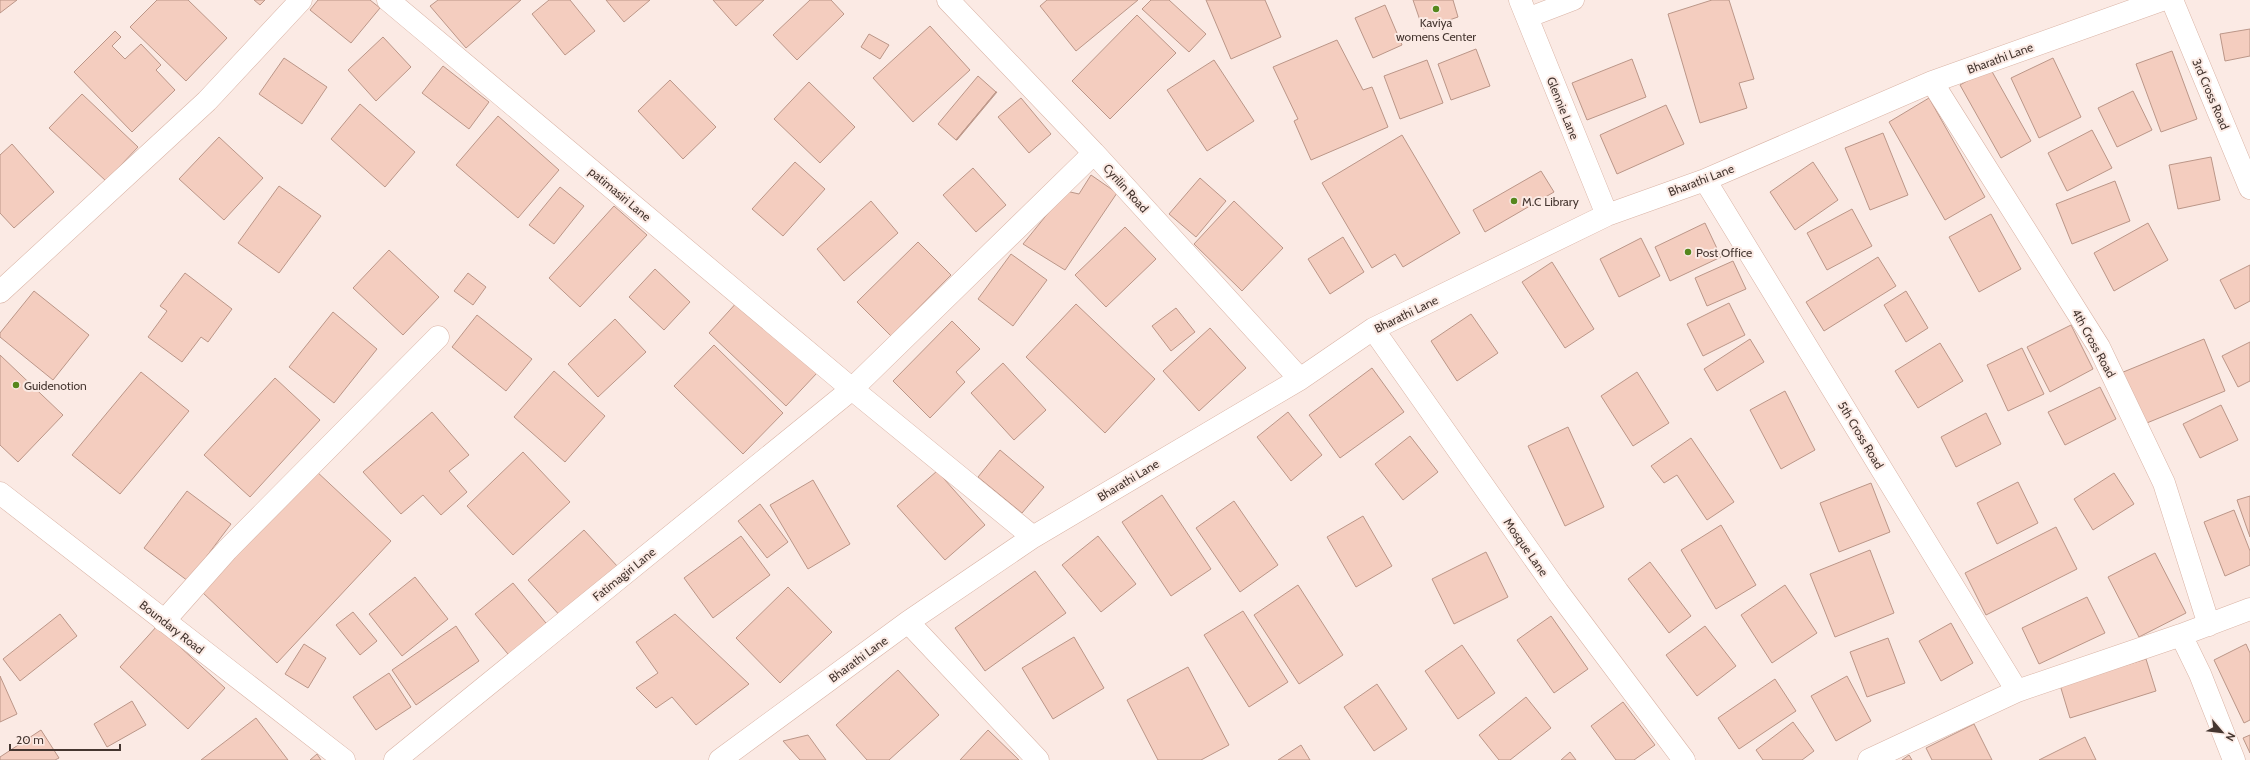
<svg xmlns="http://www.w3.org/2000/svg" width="2250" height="760" viewBox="0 0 2250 760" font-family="Cabin,sans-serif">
  <rect width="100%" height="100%" fill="#fbeae4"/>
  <!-- building -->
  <path fill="#f4cdbf" stroke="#bb9688" d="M0,0H17L0,13Z
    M157,0H188L227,38L186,81L130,27Z
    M254,0H265L260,5Z
    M318,0H370L380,8L351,43L310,10Z
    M438,0H521L466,48L430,6Z
    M549,0H570L595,31L565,55L532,14Z
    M606,0H650L624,22Z
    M713,0H764L736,26Z
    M810,0H831L844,14L797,60L773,35Z
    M1047,0H1138L1076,51L1040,6Z
    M1151,0H1169L1206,34L1189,52L1142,9Z
    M1206,0H1265L1281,37L1231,59Z
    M1413,0H1453L1458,17L1423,29Z
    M1712,0H1729L1754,79L1739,83L1747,108L1700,123L1668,14Z
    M1385,5L1402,45L1373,58L1355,18Z
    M1137,15L1176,53L1110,119L1072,81Z
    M930,26L970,70L913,122L873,78Z
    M2250,29V56L2225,61L2220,34Z
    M115,31L121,37L112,46L125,59L141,44L161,65L156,70L175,90L132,132L74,72Z
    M869,34L889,45L880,59L861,47Z
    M383,37L411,67L376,101L348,70Z
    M1337,40L1363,90L1372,87L1388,127L1311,160L1294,121L1298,119L1273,67Z
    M1476,49L1490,86L1451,100L1438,64Z
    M2172,51L2197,119L2161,132L2136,64Z
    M284,58L327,87L302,124L259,94Z
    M2053,58L2081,117L2039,138L2011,78Z
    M1632,59L1646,97L1587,120L1572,83Z
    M1214,60L1254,121L1207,151L1167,90Z
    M1427,60L1443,103L1400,119L1384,76Z
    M443,66L489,102L469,129L422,93Z
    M1990,68L2031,141L2001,158L1960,85Z
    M978,76L996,92L956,140L938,124Z
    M670,80L716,127L683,159L638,111Z
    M809,82L855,127L820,163L774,119Z
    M2133,91L2152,130L2117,147L2098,108Z
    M997,92L957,140H956L996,92Z
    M82,94L138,147L106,181L49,128Z
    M1021,98L1051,134L1029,153L998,117Z
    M1929,98L1985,197L1945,220L1889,122Z
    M360,104L415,152L385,187L331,139Z
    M1666,105L1684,144L1617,174L1600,135Z
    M498,116L559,170L518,218L456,165Z
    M2092,130L2112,168L2067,191L2048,153Z
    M1883,133L1908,195L1870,210L1845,148Z
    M1402,135L1460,233L1403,267L1395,254L1372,268L1322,183Z
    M219,137L263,178L224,220L179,179Z
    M12,144L54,192L14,228L0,213V155Z
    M2211,157L2220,200L2178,209L2169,165Z
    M795,162L825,189L783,236L752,209Z
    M1813,162L1838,200L1795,230L1770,192Z
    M973,168L1006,205L976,232L943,195Z
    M1541,171L1554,192L1485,232L1473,210Z
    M1091,175L1117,193L1065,270L1023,244L1066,191L1079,194Z
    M1200,178L1226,201L1196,237L1169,214Z
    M2115,181L2130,221L2072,244L2056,204Z
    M279,186L321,216L279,273L238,243Z
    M560,187L584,206L554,244L529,225Z
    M871,201L898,233L844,281L817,249Z
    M1234,201L1283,248L1242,291L1194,244Z
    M614,206L647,235L580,307L549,278Z
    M1852,209L1872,246L1827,270L1807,233Z
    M1991,214L2021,269L1979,292L1949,237Z
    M1705,223L1721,257L1670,281L1655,247Z
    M2148,223L2168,260L2114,291L2094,253Z
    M1125,227L1156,259L1106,307L1075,275Z
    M1343,237L1364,272L1330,294L1308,259Z
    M1641,238L1660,276L1619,297L1600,259Z
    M918,242L951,275L891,336L857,302Z
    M389,250L439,297L403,335L353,288Z
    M1011,254L1047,280L1013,326L978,299Z
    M1878,257L1896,286L1824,331L1806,302Z
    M1733,261L1746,289L1707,306L1695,278Z
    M1552,262L1594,329L1565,348L1522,282Z
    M2250,265V301L2235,309L2220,280Z
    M655,269L690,302L664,330L629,297Z
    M185,273L232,309L208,342L201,337L182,362L148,337L167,311L160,306Z
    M468,273L486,287L473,305L454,291Z
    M34,291L89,335L53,380L0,337V333Z
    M1906,291L1928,328L1906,342L1884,305Z
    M739,300L817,373L786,406L709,333Z
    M1729,303L1745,335L1703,356L1687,324Z
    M1076,304L1155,379L1105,433L1026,357Z
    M1176,308L1195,332L1171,351L1152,326Z
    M333,312L377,349L334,403L289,367Z
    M1471,314L1498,353L1457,381L1431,341Z
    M477,315L532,359L506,391L452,347Z
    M615,319L646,352L598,397L568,364Z
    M952,321L980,349L956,372L965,382L930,418L893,381Z
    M2071,325L2093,369L2050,392L2027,347Z
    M1210,328L1246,368L1199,411L1163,371Z
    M1750,339L1764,362L1717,391L1704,369Z
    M2204,339L2225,391L2137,427L2116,375Z
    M2250,342V381L2238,387L2222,356Z
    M1940,343L1963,381L1918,408L1895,371Z
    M714,345L783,413L743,454L674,386Z
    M2022,348L2044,394L2008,411L1987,365Z
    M0,355L63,415L18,462L0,445Z
    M1003,363L1046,410L1014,440L971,393Z
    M1372,368L1404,412L1340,458L1309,415Z
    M554,371L605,416L565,462L514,417Z
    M141,372L189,411L120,494L72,455Z
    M1637,372L1669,423L1633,446L1601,396Z
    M275,378L320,420L250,497L204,455Z
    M2100,387L2116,419L2065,445L2048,412Z
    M1785,391L1815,450L1781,469L1750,410Z
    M2221,405L2238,440L2200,458L2183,424Z
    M432,412L469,455L449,471L467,492L441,515L423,495L401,514L363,472Z
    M1288,412L1322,455L1291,481L1257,437Z
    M1986,413L2001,444L1956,467L1941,437Z
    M1568,427L1604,507L1565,526L1528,446Z
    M1410,436L1438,472L1403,500L1375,464Z
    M1691,438L1734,502L1707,520L1677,475L1664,483L1651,466Z
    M1000,450L1044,487L1022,513L978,477Z
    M523,452L570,502L513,555L467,506Z
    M315,470L391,541L277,663L202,592Z
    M937,471L985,525L945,560L897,506Z
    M2114,473L2134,504L2093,530L2074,499Z
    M813,480L850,544L808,569L770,505Z
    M2018,482L2038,523L1997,544L1977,503Z
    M1871,483L1890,532L1839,552L1820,503Z
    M187,491L231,524L188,581L144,548Z
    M1162,495L1211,569L1171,596L1122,522Z
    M2250,496V537L2237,500Z
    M1234,501L1278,565L1240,592L1196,528Z
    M760,504L788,542L767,558L738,521Z
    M2234,510L2250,551V565L2225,576L2204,522Z
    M1363,516L1392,566L1356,587L1327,537Z
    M1721,525L1756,585L1716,609L1681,550Z
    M2056,527L2077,569L1986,615L1965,573Z
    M584,530L618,567L562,618L528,580Z
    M741,536L770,575L713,618L684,578Z
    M1098,536L1136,584L1101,612L1062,565Z
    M1870,550L1894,613L1835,637L1810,574Z
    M1486,552L1508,597L1454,624L1432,579Z
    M2155,553L2186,613L2139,637L2108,577Z
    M1650,562L1691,616L1669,633L1628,579Z
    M1035,571L1066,613L985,671L955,628Z
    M415,577L448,619L402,656L369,614Z
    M513,583L550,628L512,659L475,614Z
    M1298,585L1343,655L1299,684L1254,615Z
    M1785,585L1817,633L1772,663L1741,615Z
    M788,587L832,632L780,683L736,638Z
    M2087,597L2105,633L2039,664L2022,628Z
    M1243,611L1288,682L1249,707L1204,635Z
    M353,612L377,641L360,655L336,625Z
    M60,614L77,636L20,681L3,659Z
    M675,614L749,684L696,725L672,697L656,708L636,688L658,673L636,642Z
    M1551,616L1588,669L1554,693L1517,640Z
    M1951,623L1973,663L1941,681L1919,641Z
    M157,626L225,688L188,729L120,667Z
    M456,626L479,661L416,705L392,670Z
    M1705,626L1736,666L1697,696L1666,655Z
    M1074,637L1104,688L1053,719L1022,668Z
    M1888,638L1905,683L1867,697L1850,652Z
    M304,644L326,658L308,688L285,674Z
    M2246,644L2250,653V720L2244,723L2214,660Z
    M1462,645L1495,693L1458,719L1425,671Z
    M2146,659L2156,691L2070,718L2060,685Z
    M1188,667L1229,745L1201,760H1158L1127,700Z
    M898,670L939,715L889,760H867L836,725Z
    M389,673L411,707L376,730L353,697Z
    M0,676L17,714L0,722Z
    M1847,676L1871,721L1836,741L1811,696Z
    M1775,679L1796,711L1739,749L1718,718Z
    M1377,684L1407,729L1374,751L1344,707Z
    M1526,697L1551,728L1510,760H1499L1479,735Z
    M132,701L146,725L107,747L94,724Z
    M1623,702L1655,745L1634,760H1616L1591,726Z
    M256,718L288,760H201Z
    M1793,722L1814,751L1802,760H1763L1756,750Z
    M1974,724L1992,760H1932L1926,748Z
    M41,730L59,758L55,760H0V757Z
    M988,730L1019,760H960Z
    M808,735L826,760H800L783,741Z
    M2250,735V753L2243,738Z
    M2085,737L2096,760H2039Z
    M1301,745L1310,760H1278Z
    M1570,752L1576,760H1561Z
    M317,754L321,760H310Z
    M1909,755L1912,760H1902Z"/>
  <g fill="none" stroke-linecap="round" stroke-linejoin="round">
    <defs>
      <path id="lane" d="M1527,18L1574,0"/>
      <path id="street" d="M388,0L852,389L1033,537
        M948,0L1094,153L1300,379
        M1520,0L1607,215
        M2172,0L2250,188
        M1932,82L2099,347L2164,483L2209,625
        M1705,180L2017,691
        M0,292L207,101L301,0
        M1373,329L1558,592L1684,760
        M164,621L227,550L438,337
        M908,622L1038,760
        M2181,635L2200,674L2234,760
        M395,760L852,389L1094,153
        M720,760L908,622L1033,537L1300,379L1373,329L1607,215L1705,180L1932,82L2162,0
        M1869,760L2017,691L2181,635L2250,609"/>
      <path id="secondary" d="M0,493L344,760"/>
    </defs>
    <!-- lane casing -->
    <use href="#lane" stroke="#d9b3a5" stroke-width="21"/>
    <!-- street casing -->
    <use href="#street" stroke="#d9b3a5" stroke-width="23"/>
    <!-- secondary casing -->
    <use href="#secondary" stroke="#d9b3a5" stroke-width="23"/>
    <!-- lane -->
    <use href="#lane" stroke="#fff" stroke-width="20"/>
    <!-- street -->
    <use href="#street" stroke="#fff" stroke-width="22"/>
    <!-- secondary -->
    <use href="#secondary" stroke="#fff" stroke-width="22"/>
  </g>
  <!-- markers -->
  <g fill="#55871d" stroke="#fbeae4" stroke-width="1.5">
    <circle cx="1436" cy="9" r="4"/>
    <circle cx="1514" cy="201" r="4"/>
    <circle cx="1688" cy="252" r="4"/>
    <circle cx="16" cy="385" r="4"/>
  </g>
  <g text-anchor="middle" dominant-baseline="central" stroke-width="4" stroke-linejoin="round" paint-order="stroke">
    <!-- poi labels -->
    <g font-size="12" fill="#453630" stroke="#fbeae4" text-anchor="start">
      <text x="1436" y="22" text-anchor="middle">Kaviya<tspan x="1436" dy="14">womens Center</tspan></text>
      <text x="1522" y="201">M.C Library</text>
      <text x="1696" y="252">Post Office</text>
      <text x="24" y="385">Guidenotion</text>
    </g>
    <!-- street labels -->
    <g font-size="12" fill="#453630" stroke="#fbeae4">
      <text transform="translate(2000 58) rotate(-20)">Bharathi Lane</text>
      <text transform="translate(2211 94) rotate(67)">3rd Cross Road</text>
      <text transform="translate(1563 108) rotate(68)">Glennie Lane</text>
      <text transform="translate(1701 180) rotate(-21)">Bharathi Lane</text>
      <text transform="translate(1126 188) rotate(48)">Cyrilin Road</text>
      <text transform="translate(620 194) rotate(40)">patimasiri Lane</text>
      <text transform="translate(1406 314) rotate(-26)">Bharathi Lane</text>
      <text transform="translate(2094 343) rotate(61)">4th Cross Road</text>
      <text transform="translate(1861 435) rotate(59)">5th Cross Road</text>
      <text transform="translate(1128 480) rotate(-31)">Bharathi Lane</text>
      <text transform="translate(1526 547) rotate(55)">Mosque Lane</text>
      <text transform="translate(624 574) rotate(-39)">Fatimagiri Lane</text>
      <text transform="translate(172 627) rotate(38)">Boundary Road</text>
      <text transform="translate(858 659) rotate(-36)">Bharathi Lane</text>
    </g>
  </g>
  <!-- north arrow -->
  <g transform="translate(2222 732) rotate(118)" stroke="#fbeae4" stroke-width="3" paint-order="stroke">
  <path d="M0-3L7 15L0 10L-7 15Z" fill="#453630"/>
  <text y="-6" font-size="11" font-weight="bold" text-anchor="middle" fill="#453630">N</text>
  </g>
  <!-- scale -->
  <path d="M10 744v6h110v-6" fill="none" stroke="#453630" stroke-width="2"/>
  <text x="16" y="744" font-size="12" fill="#453630" stroke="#fbeae4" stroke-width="3" paint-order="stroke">20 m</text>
</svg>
